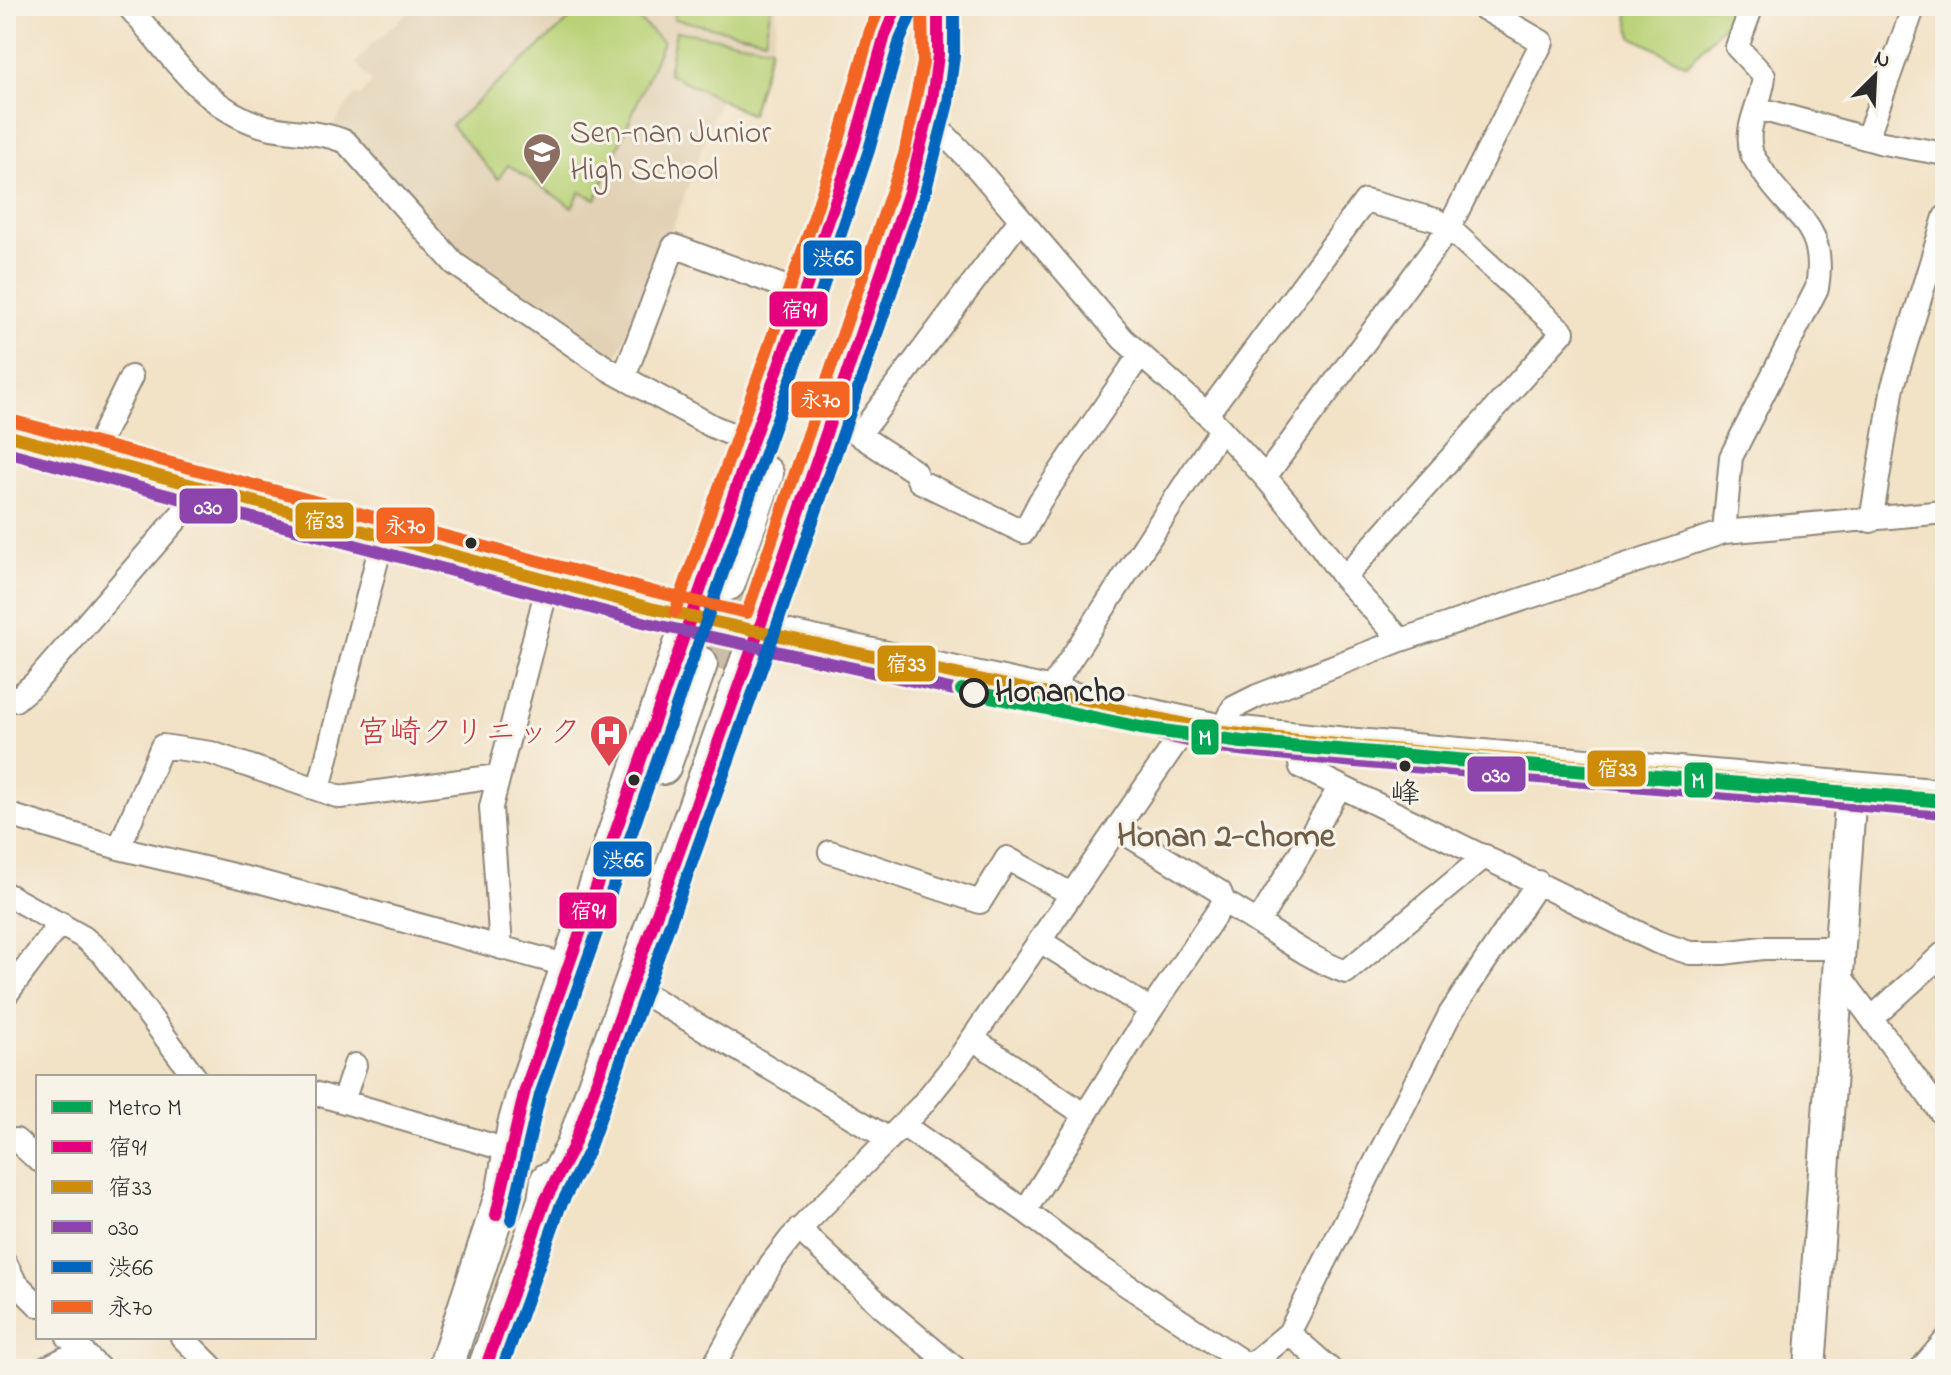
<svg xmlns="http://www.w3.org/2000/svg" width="1951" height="1375" viewBox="0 0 1951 1375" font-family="'Indie Flower','Klee One',sans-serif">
  <rect width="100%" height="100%" fill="#f7f3e8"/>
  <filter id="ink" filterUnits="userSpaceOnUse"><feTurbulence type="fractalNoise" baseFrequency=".0125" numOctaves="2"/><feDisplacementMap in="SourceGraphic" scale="16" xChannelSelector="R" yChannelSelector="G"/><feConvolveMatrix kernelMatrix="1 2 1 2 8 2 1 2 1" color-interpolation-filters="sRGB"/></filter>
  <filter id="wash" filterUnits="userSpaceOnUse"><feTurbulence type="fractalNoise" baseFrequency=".006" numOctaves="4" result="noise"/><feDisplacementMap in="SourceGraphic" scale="32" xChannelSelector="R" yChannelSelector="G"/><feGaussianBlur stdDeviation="1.8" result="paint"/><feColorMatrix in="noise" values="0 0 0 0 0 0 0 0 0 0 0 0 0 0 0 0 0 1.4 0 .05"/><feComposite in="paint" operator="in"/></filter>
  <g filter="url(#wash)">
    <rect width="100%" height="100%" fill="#f2e2c6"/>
    <!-- built -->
    <path fill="#e2d1b4" d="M416,6H777L776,28L771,47L677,31L669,73L720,99L670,235L616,359L581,341L463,261L331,128L355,95L360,96L372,82L356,63L372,44Z"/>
    <!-- green -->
    <path fill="#b9d277" stroke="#727e51" stroke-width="2" d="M585,6H624L663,42L596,199L580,192L572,207L508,165L498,179L451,125Z
      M676,6H771L765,39L674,19Z
      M1626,6H1744L1736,29L1722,26L1687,65L1632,37Z
      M676,31L771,47L751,115L668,73Z"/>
  </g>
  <g filter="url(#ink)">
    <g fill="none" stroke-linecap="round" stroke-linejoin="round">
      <!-- primary-tunnel -->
      <path stroke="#cabda7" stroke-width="34" stroke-dasharray="34 17" stroke-linecap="butt" d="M720,669L749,588"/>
      <defs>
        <path id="street" d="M128,6C169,51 203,111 267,127C294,133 321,131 346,142L455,264L608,369L712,426L752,443
          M1757,108L1883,143L1945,154
          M927,129L946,136L977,168L1123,339L1207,414L1265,477L1301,519L1344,578L1401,640
          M1867,138L1914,6
          M1020,220L859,435L914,471L919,481L1024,532L1040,501L1140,355
          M624,377L674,246L804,294
          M1207,414L1365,201L1436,220L1449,228L1563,332L1344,578
          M95,459L103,434L131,377
          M1265,477L1449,228L1542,42L1480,6
          M1871,521L1893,386L1945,217
          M1724,532L1731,457L1817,288C1828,222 1791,217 1762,170C1759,165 1754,159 1752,154C1743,126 1762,103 1764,76L1737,47L1752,6
          M1047,695L1221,429
          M6,698L15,700L35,683L203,489
          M1223,732L1233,708L1257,696L1401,640L1724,532L1945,512
          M1294,740L1301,767L1657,942L1690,953H1723L1763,948H1838
          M319,789L383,536
          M6,814L119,848L258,881L569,966
          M1118,829L1220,892L1224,902
          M119,848L162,746L211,753L340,797L498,776
          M830,852L980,902L1007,858L1071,894
          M6,894L83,937L103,954L195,1077
          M1259,921L1340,787
          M1040,941L1151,1010
          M501,948L491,807L549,580
          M1837,972L1945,1118
          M630,985L889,1139
          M6,995L60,923
          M1872,1018L1945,952
          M973,1039L1085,1115
          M314,1093L511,1151
          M343,1101L355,1065
          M903,1125L1025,1211L1098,1266L1249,1366
          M16,1140L38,1160
          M1025,1211L1151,1010L1224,902C1264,924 1302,956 1346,972L1485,856
          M799,1229L879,1304L956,1369
          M6,1264L15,1282L38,1305
          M1289,1333L1330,1369
          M68,1337L100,1369
          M182,1337L214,1369
          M44,1369L80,1351
          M712,1369L771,1264L791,1238L921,1106L957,1061L1188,725
          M1246,1369L1289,1333L1450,1014L1538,882
          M1921,1369L1945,1341"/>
        <path id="secondary" d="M1810,1369L1851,790"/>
        <path id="primary" d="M6,435L651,608L1223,732L1356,746L1945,797
          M728,583L766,474
          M663,767L700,664
          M504,1190L515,1125L525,1090L804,294L854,145L885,35L897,6
          M545,1201L573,1147L758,632L909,192C928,128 942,74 938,6
          M445,1369L504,1190L514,1169
          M485,1369L545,1201L548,1180"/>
      </defs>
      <!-- street casing -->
      <use href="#street" stroke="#8e8678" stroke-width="26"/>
      <!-- secondary casing -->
      <use href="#secondary" stroke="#8e8678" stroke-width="34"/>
      <!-- primary casing -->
      <use href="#primary" stroke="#8e8678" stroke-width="38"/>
      <!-- street -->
      <use href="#street" stroke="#fff" stroke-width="22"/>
      <!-- secondary -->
      <use href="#secondary" stroke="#fff" stroke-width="30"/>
      <!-- primary -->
      <use href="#primary" stroke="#fff" stroke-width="34"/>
      <defs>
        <path id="bus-1" d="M496,1215L525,1090L804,294L854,145L885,35L897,6
          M485,1369L545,1201L573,1147L758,632L909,192L932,100L938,55V6"/>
        <path id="bus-2" d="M6,435L651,608L1223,732L1356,746L1945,797"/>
        <path id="bus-3" d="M6,452L647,623L1220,748L1355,762L1944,813"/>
        <path id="bus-4" d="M511,1220L540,1095L819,299L869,150L900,40L912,12
          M502,1369L560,1207L588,1152L773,637L924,197L948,103L954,55V6"/>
        <path id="bus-5" d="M10,420L655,592L747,613L904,155L923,63L922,6
          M675,612L808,235L839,140L870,31L880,6"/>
      </defs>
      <!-- bus-1 casing -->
      <use href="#bus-1" stroke="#f7f3e8" stroke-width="18"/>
      <!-- bus-2 casing -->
      <use href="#bus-2" stroke="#f7f3e8" stroke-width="18"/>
      <!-- bus-3 casing -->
      <use href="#bus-3" stroke="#f7f3e8" stroke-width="18"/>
      <!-- bus-4 casing -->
      <use href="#bus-4" stroke="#f7f3e8" stroke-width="18"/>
      <!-- bus-5 casing -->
      <use href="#bus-5" stroke="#f7f3e8" stroke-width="18"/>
      <!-- bus-1 -->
      <use href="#bus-1" stroke="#e5007d" stroke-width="12"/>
      <!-- bus-2 -->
      <use href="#bus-2" stroke="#ce8d09" stroke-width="12"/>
      <!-- bus-3 -->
      <use href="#bus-3" stroke="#8e44ad" stroke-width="12"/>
      <!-- bus-4 -->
      <use href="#bus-4" stroke="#0065bd" stroke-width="12"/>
      <!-- bus-5 -->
      <use href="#bus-5" stroke="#f26522" stroke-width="12"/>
      <defs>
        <path id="metro-1" d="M962,690L1141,728L1242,742L1945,801"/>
      </defs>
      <!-- metro-1 casing -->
      <use href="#metro-1" stroke="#f7f3e8" stroke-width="20"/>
      <!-- metro-1 -->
      <use href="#metro-1" stroke="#00a651" stroke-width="14"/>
    </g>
  </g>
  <!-- icons -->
  <defs>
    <symbol id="school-pin" viewBox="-11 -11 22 30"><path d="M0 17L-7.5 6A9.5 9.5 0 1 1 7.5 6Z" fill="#8d6e63" stroke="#f7f3e8"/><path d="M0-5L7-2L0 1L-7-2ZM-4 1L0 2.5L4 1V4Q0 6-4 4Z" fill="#fff"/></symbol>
    <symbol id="hospital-pin" viewBox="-11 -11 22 30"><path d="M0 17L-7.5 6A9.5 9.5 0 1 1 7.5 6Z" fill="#e0444e" stroke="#f7f3e8"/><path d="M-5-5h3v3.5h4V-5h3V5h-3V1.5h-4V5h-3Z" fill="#fff"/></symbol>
  </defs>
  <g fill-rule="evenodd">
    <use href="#school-pin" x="520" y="130" width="44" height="60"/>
    <use href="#hospital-pin" x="587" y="712" width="44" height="60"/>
  </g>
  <!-- markers -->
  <g fill="#2b2b2b" stroke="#f7f3e8" stroke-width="3">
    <circle cx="471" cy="543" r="7"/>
    <circle cx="1405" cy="766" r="7"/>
    <circle cx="634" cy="780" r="7"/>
  </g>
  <circle fill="#f7f3e8" stroke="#2b2b2b" stroke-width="4" cx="974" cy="693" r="13"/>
  <g text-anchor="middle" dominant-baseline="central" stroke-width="6" stroke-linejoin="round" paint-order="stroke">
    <!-- bus labels -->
    <g font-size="30" fill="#2b2b2b" stroke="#f7f3e8">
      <text x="1405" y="796">峰</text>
    </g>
    <!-- education labels -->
    <g font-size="32" fill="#785e54" stroke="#f7f3e8" text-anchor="start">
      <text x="570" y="134">Sen-nan Junior<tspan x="570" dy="37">High School</tspan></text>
    </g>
    <!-- stop labels -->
    <g font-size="32" font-weight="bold" fill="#2b2b2b" stroke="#f7f3e8" text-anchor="start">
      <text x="995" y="693">Honancho</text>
    </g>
    <!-- health labels -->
    <g font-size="32" fill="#be3a42" stroke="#f7f3e8" text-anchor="end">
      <text x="581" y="734">宮崎クリニック</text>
    </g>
    <!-- neighbourhood labels -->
    <g font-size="34" font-weight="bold" fill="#6f5d47" stroke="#f7f3e8">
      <text x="1226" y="838">Honan 2-chome</text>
    </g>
  </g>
  <g stroke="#f7f3e8" stroke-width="3">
    <rect x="802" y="239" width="61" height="38" rx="8" fill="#0065bd"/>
    <rect x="768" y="290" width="61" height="38" rx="8" fill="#e5007d"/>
    <rect x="790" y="380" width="61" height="39" rx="8" fill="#f26522"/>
    <rect x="178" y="487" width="61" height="38" rx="8" fill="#8e44ad"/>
    <rect x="294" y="501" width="61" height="39" rx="8" fill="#ce8d09"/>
    <rect x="375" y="506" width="61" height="39" rx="8" fill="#f26522"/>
    <rect x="876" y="644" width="61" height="39" rx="8" fill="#ce8d09"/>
    <rect x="1190" y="718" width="30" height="38" rx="8" fill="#00a651"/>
    <rect x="1586" y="749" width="61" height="39" rx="8" fill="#ce8d09"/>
    <rect x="1466" y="755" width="61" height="38" rx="8" fill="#8e44ad"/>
    <rect x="1683" y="761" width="31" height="38" rx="8" fill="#00a651"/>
    <rect x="592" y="840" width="61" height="38" rx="8" fill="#0065bd"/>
    <rect x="558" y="891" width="60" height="39" rx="8" fill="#e5007d"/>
  </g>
  <g font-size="22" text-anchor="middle" font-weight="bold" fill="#fff">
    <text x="833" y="265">渋66</text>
    <text x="799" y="317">宿91</text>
    <text x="820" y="407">永70</text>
    <text x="208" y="514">030</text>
    <text x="324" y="528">宿33</text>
    <text x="405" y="533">永70</text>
    <text x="906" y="671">宿33</text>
    <text x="1205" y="745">M</text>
    <text x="1617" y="776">宿33</text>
    <text x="1496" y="782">030</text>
    <text x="1698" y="788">M</text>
    <text x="623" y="867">渋66</text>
    <text x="588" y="918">宿91</text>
  </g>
  <!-- margin -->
  <rect width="1951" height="1375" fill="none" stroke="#f7f3e8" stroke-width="32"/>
  <!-- legend -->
  <rect x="36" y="1075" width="280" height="264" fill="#f7f3e8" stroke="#a5a39c" stroke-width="2"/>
  <rect x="52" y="1101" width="40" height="12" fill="#00a651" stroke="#a5a39c" stroke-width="2"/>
  <text x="108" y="1115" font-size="24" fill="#2b2b2b">Metro M</text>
  <rect x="52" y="1141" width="40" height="12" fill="#e5007d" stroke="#a5a39c" stroke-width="2"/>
  <text x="108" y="1155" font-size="24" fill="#2b2b2b">宿91</text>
  <rect x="52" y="1181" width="40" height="12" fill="#ce8d09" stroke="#a5a39c" stroke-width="2"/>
  <text x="108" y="1195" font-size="24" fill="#2b2b2b">宿33</text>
  <rect x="52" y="1221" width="40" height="12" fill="#8e44ad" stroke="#a5a39c" stroke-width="2"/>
  <text x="108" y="1235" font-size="24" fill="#2b2b2b">030</text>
  <rect x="52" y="1261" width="40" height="12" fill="#0065bd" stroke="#a5a39c" stroke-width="2"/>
  <text x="108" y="1275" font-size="24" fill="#2b2b2b">渋66</text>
  <rect x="52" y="1301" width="40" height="12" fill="#f26522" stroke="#a5a39c" stroke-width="2"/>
  <text x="108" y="1315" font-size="24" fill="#2b2b2b">永70</text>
  <!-- north arrow -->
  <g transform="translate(1875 76) rotate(24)" stroke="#f7f3e8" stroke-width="6" paint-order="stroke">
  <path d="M0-6L14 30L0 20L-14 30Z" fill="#2b2b2b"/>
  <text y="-12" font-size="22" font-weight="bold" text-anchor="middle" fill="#2b2b2b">N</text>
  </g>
</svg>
